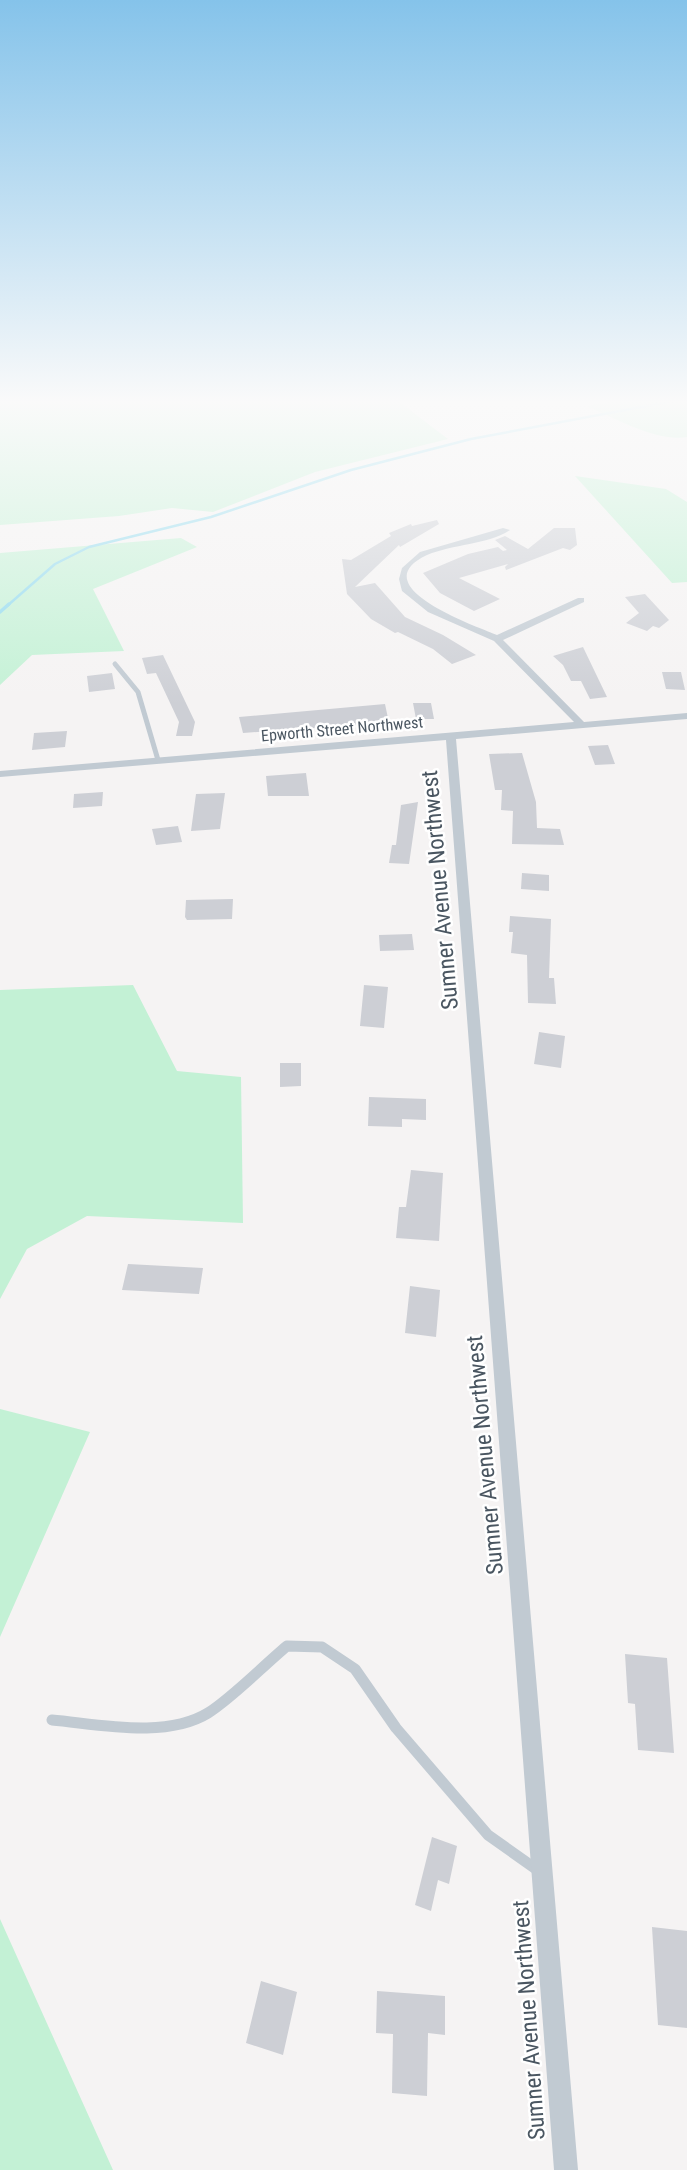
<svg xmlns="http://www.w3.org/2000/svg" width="687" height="2170" viewBox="0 0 687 2170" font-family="'Roboto Condensed',sans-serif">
  <rect width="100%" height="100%" fill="#f5f3f3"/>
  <!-- green -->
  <path fill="#c3f1d5" d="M0,401H398L448,439L315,472L213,512L172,508L119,516L0,525Z
    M617,401H687V437C655,442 616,418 586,406Z
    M575,476L666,489L687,502V582L672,583Z
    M181,538L197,547L93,589L124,651L32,655L0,685V553Z
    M133,985L177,1071L241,1077L243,1223L87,1216L27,1249L0,1299V990Z
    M0,1409L90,1432L0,1637Z
    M0,1919L113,2170H0Z"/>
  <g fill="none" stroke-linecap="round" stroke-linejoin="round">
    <!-- stream-far1 -->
    <path stroke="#90daee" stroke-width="2.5" d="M7,606L55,564L89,547L211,517L351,470L471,439L673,401"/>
    <!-- stream -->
    <path stroke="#90daee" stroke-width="3.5" d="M0,612L9,604"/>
  </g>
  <!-- building -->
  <path fill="#cdcfd5" d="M437,520L439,524L400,547L399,545L355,587L375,583L405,617L443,635L476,655L452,664L433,649L398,632L395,633L371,619L347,594L342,559L351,560L391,536L389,533L411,524L412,526Z
    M554,528H575L577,545L570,550L563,548L506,570L505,567L508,564L459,578L500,599L474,611L440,593L423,573L468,554L498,547L503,551L507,550L495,540L505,536L528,549Z
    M645,594L669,620L659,628L653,626L647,631L626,623L639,613L625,597Z
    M583,647L607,697L590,699L581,681H571L563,665L553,656Z
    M163,655L195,722L192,736H176L179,722L156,673L147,674L142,658Z
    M662,672H681L685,690L666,689Z
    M112,673L115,689L89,692L87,676Z
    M413,703H431L434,719H416Z
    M385,704L389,723L243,733L239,717Z
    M67,731L65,747L32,750L34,733Z
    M608,745L615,764L595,765L588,746Z
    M522,753L536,802L537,828L560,829L564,845L512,844L513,811L501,810L502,790H495L489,754Z
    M306,773L309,796H268L266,776Z
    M103,792L102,806L73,808L74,794Z
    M225,793L220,829L191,831L196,794Z
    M418,802L409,864L389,863L392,845H396L401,805Z
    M178,826L182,842L156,845L152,829Z
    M522,873L549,875V891L521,889Z
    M233,899L232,919L187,920L185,917L186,900Z
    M510,916L551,919L549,978H554L556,1004L528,1003L527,955L511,953L513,932H509Z
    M412,934L414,950L380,951L379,935Z
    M364,985L388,987L384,1028L360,1026Z
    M539,1032L565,1036L561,1068L534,1064Z
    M280,1063H301V1086L280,1087Z
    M369,1097L426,1099V1120L402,1119V1127L368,1126Z
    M411,1170L443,1173L439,1241L396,1238L399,1207H406Z
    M128,1264L203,1268L199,1294L122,1290Z
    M410,1286L440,1290L436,1337L405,1333Z
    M625,1654L667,1658L674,1753L638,1750L635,1704L628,1703Z
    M432,1837L457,1846L449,1884L438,1880L431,1911L415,1905Z
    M652,1927L687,1931V2028L658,2025Z
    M261,1981L297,1992L283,2055L246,2043Z
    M377,1991L445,1996V2035L428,2033L427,2096L392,2093L393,2034L376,2033Z"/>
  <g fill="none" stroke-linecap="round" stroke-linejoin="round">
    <!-- lane-far1 -->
    <path stroke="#c1cad2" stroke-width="5" d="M115,664L138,692L158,760"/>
    <!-- lane -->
    <path stroke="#c1cad2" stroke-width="11" d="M52,1720C98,1724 166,1739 208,1713C232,1698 264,1665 287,1646L322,1647L355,1669L396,1728L488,1835L536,1869"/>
    <!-- street -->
    <path fill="#c1cad2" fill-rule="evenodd" d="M503,528L510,530C487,545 453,544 427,555C361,586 475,626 497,635L578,598H584V602L503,640L584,722L687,713V719L456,739L578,2170H554L446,740L0,777V771L574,722L494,641L428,612L402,591L399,579L402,568L420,552Z"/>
  </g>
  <!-- sky -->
  <linearGradient id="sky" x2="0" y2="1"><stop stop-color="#85c3ea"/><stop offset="0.57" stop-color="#fafafa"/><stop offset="1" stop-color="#fafafa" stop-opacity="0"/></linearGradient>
  <rect width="687" height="705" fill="url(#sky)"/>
  <g text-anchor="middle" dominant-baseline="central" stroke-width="5" stroke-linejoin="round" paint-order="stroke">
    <!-- far-street labels -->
    <g font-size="16" fill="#4a5661" stroke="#fff">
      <text transform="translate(342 729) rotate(-5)">Epworth Street Northwest</text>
    </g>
    <!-- near-street labels -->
    <g font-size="23" fill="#4a5661" stroke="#fff">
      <text transform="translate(440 890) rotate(-95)">Sumner Avenue Northwest</text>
      <text transform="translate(485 1455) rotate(-95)">Sumner Avenue Northwest</text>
      <text transform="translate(529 2020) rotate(-94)">Sumner Avenue Northwest</text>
    </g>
  </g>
</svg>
